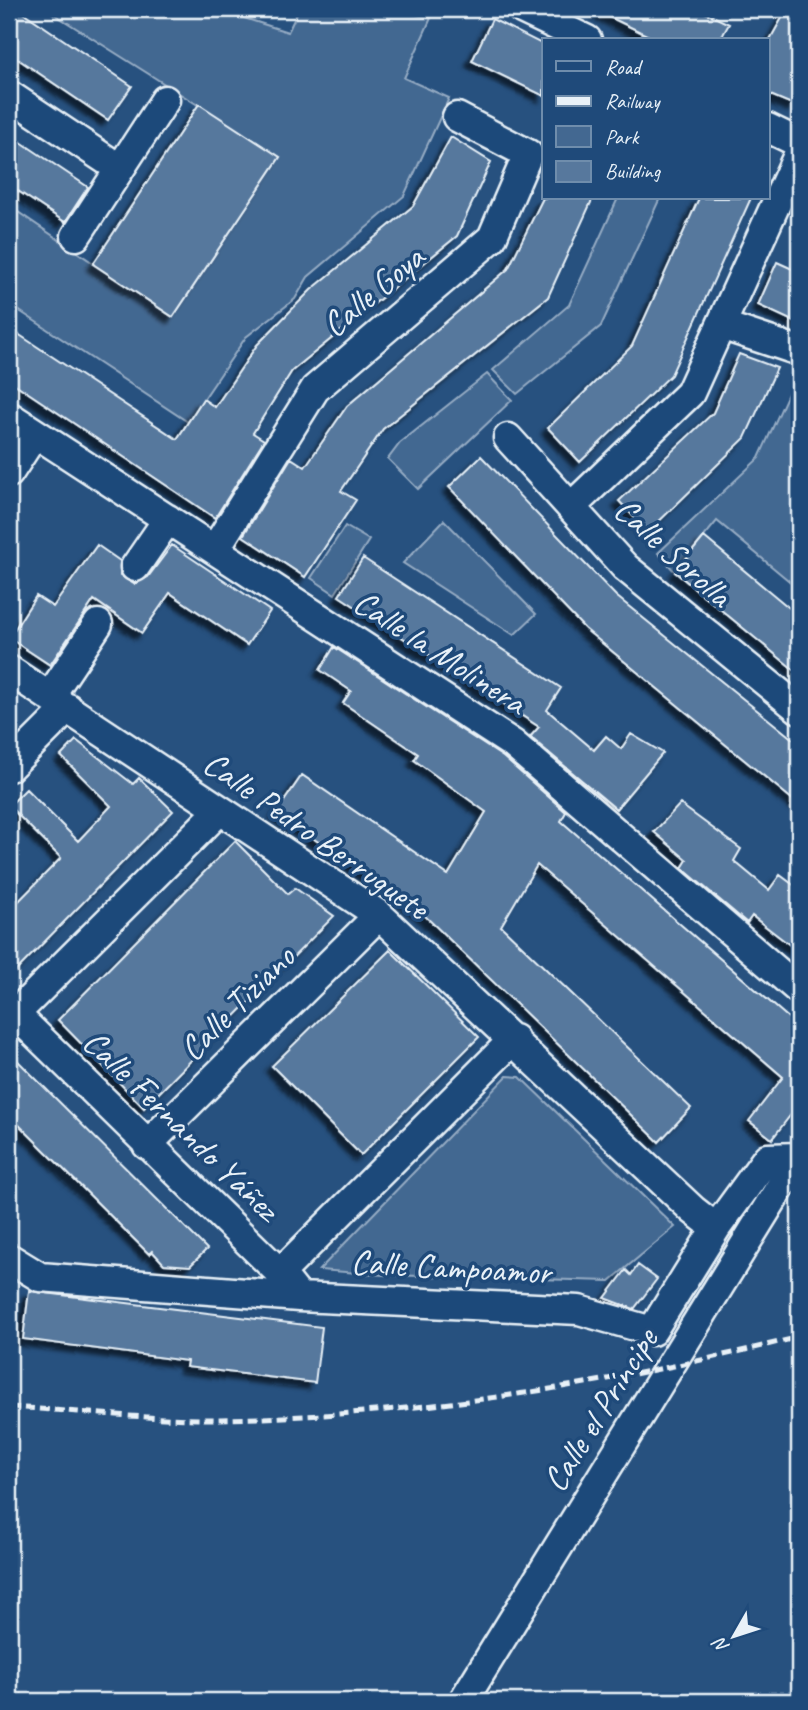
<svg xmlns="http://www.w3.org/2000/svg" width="808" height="1710" viewBox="0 0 808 1710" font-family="Caveat,sans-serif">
  <defs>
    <filter id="shadow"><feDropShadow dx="-6" dy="6" stdDeviation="2" flood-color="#0009"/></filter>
  </defs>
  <rect width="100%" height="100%" fill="#27517f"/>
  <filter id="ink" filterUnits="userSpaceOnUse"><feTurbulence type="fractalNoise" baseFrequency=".0143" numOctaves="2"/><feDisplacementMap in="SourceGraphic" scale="14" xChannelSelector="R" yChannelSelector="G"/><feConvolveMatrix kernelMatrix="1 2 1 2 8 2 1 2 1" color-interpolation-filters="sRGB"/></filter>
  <g filter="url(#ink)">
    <!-- green -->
    <path fill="#436891" stroke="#96acc4" stroke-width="2" d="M46,9H216L288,32L299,9H386L431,18L404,78L449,98L404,196L308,277L295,299L246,337L188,422L9,304V206L173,317L280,157Z
      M618,198H660L601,326L517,394L493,370L569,305Z
      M487,374L512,400L418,489L388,459L400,443Z
      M795,378L799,381V589L717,521L675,572L658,553L759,458Z
      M444,520L536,614L514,635L403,563Z
      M345,526L369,540L335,594L311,578Z
      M507,1076L520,1077L675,1227L610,1281L384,1275L319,1270Z"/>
    <!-- building -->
    <path fill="#57789d" stroke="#e8f1f8" stroke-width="2" filter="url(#shadow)" d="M9,9H18L132,86L108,120L9,53Z
      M593,9H698L729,24L720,40H657Z
      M787,9H799V94L794,105L768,94V43Z
      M492,19L544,45V96L472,61Z
      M199,104L280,157L173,317L93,264Z
      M9,134L88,187L65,222L9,185Z
      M451,137L491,162L457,236L292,371L253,433L264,440L215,518L9,380V328L177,439L203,399L215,407L257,345L311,290L413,206Z
      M543,198H593L548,297L383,429L341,491L356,500L305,577L243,536L291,458L305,467L347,406L508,269Z
      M699,198H751L671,375L580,462L548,428L632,346Z
      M777,262L799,272V324L758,305Z
      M739,354L777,368L745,438L648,532L619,501L713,413Z
      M481,456L616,596L799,744V805L585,629L449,487Z
      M704,537L799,616V674L675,572Z
      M97,545L120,561V575L134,584L148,577L172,545L270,611L247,645L170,593L142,633L94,600L50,665L9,638L36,596L53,607Z
      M363,558L561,688L547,710L594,750L606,736L621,749L631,734L663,753L616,809L530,737L539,727L339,596Z
      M334,647L503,757L566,812L561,821L799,1027V1104L772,1139L749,1121L783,1077L537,865L501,926L691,1108L659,1142L421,912L276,813L302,775L448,875L486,812L414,760L418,754L343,703L351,691L320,670Z
      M76,740L133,784L139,778L173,811L9,978V911L61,858L9,806L26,789L78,841L111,806L61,756Z
      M680,804L741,849L734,861L769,890L780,875L799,889V952L752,916L747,923L682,868L687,860L654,832Z
      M235,841L288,894L295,888L334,916L144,1108L58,1020Z
      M390,950L479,1037L361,1155L272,1066Z
      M9,1052L207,1249L190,1266L164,1264L152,1251L149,1254L9,1115Z
      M638,1265L657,1279L634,1309L605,1298L626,1270L631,1275Z
      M29,1291L322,1327L315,1383L186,1367L187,1361L23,1339Z"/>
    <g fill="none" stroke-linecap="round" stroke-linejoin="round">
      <defs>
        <path id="minor" d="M522,9L587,40
          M9,95L120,169
          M768,128L799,143
          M76,236L165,100
          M721,325L799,351
          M9,416L513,744L799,990
          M508,438L625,567L799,709
          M9,473L35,433
          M571,507L690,393L799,153
          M215,549L315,389L492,238L528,154L457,117
          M135,567L168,519
          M9,670L379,915L693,1210L716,1228
          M50,696L98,624
          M9,767L68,708
          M9,1008L280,1273L299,1297
          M15,1014L219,811
          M147,1145L379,915
          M9,1258L40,1277L299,1297L579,1310L652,1331L716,1228L767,1158L799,1157
          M280,1273L514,1039
          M463,1701L799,1157"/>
      </defs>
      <!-- minor casing -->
      <use href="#minor" stroke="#e8f1f8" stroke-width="33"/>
      <!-- minor -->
      <use href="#minor" stroke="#1f4a7a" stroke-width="28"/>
      <!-- rail -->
      <path stroke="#e8f1f8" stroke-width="5" stroke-dasharray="10 5" stroke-linecap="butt" d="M9,1407C79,1411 150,1420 220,1419C418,1416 608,1385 799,1337
        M9,1684L26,1701
        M797,1701L799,1699"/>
    </g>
  </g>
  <g text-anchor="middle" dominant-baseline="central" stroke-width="7" stroke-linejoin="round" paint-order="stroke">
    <!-- street labels -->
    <g font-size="35" fill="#e8f1f8" stroke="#1f4a7a">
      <text transform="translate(373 291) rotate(-40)">Calle Goya</text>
      <text transform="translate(673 552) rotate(42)">Calle Sorolla</text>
      <text transform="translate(440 652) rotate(33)">Calle la Molinera</text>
      <text transform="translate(316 835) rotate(35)">Calle Pedro Berruguete</text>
      <text transform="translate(237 1003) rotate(-45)">Calle Tiziano</text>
      <text transform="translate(181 1125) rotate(44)">Calle Fernando Yáñez</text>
      <text transform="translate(451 1267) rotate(3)">Calle Campoamor</text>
      <text transform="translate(600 1410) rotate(-58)">Calle el Príncipe</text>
    </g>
  </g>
  <!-- margin -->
  <rect width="808" height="1710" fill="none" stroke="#1f4a7a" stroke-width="35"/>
  <rect x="18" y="18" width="773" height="1675" fill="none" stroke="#e8f1f8" stroke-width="2.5" filter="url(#ink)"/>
  <!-- legend -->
  <rect x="542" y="38" width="228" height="161" fill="#1f4a7a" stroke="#6f8dac" stroke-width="2"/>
  <rect x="556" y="61" width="35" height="10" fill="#1f4a7a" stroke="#6f8dac" stroke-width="2"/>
  <text x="605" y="74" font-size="21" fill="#e8f1f8">Road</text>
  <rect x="556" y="96" width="35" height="10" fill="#e8f1f8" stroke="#6f8dac" stroke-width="2"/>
  <text x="605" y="108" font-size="21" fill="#e8f1f8">Railway</text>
  <rect x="556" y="126" width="35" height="21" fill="#436891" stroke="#6f8dac" stroke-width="2"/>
  <text x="605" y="144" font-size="21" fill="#e8f1f8">Park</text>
  <rect x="556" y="161" width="35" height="21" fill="#57789d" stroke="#6f8dac" stroke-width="2"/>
  <text x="605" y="178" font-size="21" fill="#e8f1f8">Building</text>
  <!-- north arrow -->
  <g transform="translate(734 1636) rotate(231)" stroke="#1f4a7a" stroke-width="5" paint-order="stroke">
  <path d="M0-5L12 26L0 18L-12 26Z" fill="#e8f1f8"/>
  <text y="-10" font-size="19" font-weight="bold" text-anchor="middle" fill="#e8f1f8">N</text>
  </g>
</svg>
